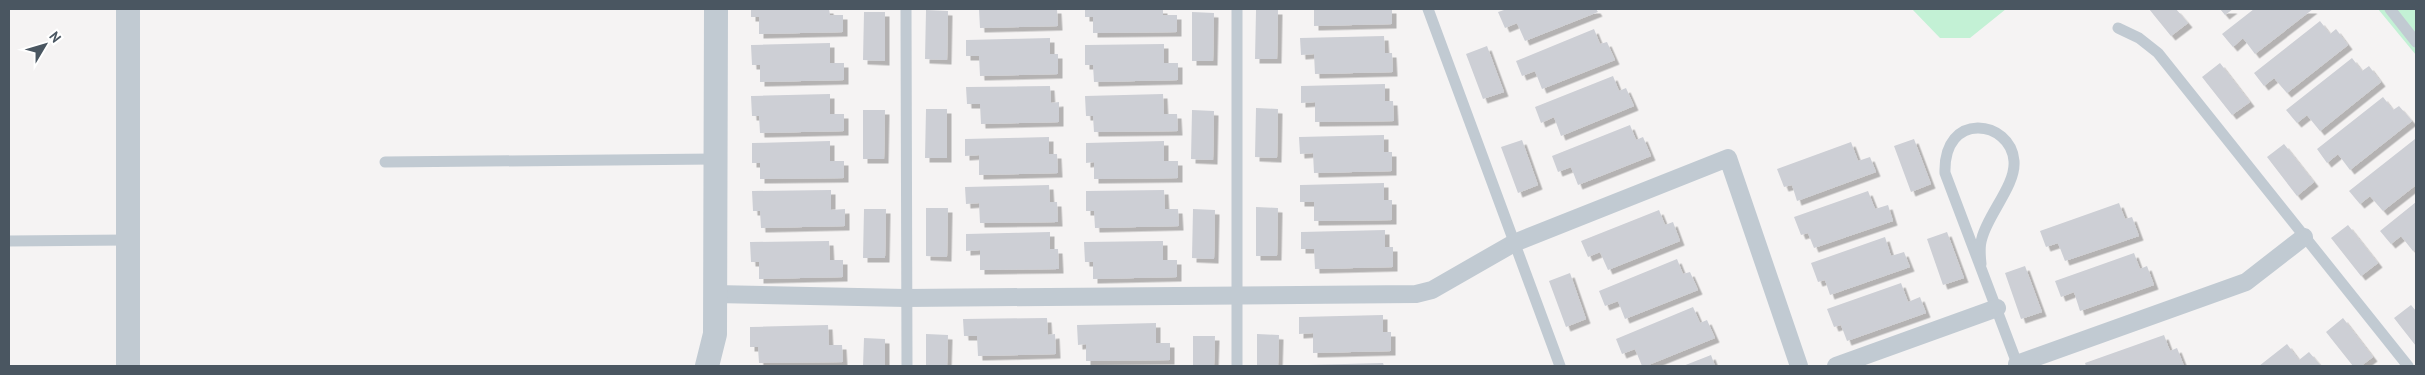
<svg xmlns="http://www.w3.org/2000/svg" width="2425" height="375" viewBox="0 0 2425 375" font-family="'PT Sans',sans-serif">
  <defs>
    <filter id="shadow"><feDropShadow dx="4.5" dy="4.5" stdDeviation="0" flood-color="#0004"/></filter>
  </defs>
  <rect width="100%" height="100%" fill="#f5f3f3"/>
  <!-- green -->
  <path fill="#c3f1d5" d="M1912,9H2006L1970,38H1940Z
    M2378,9H2416V55Z"/>
  <!-- building -->
  <path fill="#cdcfd5" filter="url(#shadow)" d="M751,9H829L830,15H843V32L759,34V17H751Z
    M979,9H1057L1058,26L980,28Z
    M1085,9H1163V15H1177V32L1093,33V17H1085Z
    M1314,9H1392V24L1314,26Z
    M1507,9H1596L1598,12L1525,41L1517,23L1505,28L1498,12Z
    M2149,9H2176L2188,23L2171,36Z
    M2220,9H2233L2225,15Z
    M2254,9H2313L2255,54L2243,38L2233,47L2222,34Z
    M926,10L948,11L947,60L925,59Z
    M1256,10H1278L1277,59H1255Z
    M864,12H885V61L863,60Z
    M1192,12L1214,13L1213,61H1192Z
    M2320,21L2330,34L2336,29L2348,45L2287,93L2274,78L2264,86L2254,73Z
    M1594,29L1600,44L1607,42L1615,60L1542,89L1535,71L1522,76L1516,61Z
    M1384,36L1385,53H1392L1393,72L1315,74L1314,54L1301,55L1300,38Z
    M1050,38V54H1058V74L980,76L979,56H966V40Z
    M830,43V63H844V80L760,82V65H752L751,45Z
    M1164,44V63H1178V80L1094,82L1093,65H1085V45Z
    M1487,46L1504,92L1483,99L1466,54Z
    M2352,58L2362,71L2369,66L2381,82L2320,131L2307,115L2297,123L2286,110Z
    M2220,63L2250,102L2232,115L2202,77Z
    M1613,76L1619,91L1626,88L1634,106L1561,136L1554,117L1541,123L1535,107Z
    M1385,84V101H1393L1394,121L1315,122V102L1301,103V86Z
    M1050,86L1051,103L1059,102V122L981,124L980,104H967L966,87Z
    M830,94V114H844V131L760,133L759,116H752L751,96Z
    M1163,94L1164,114H1177L1178,131L1094,132L1093,116H1086L1085,96Z
    M2383,97L2393,110L2399,106L2412,121L2350,170L2338,154L2327,163L2317,149Z
    M1256,108L1278,109L1277,158L1255,157Z
    M926,109H947V158H925Z
    M863,110H885L884,159H863Z
    M1192,110L1214,111L1213,160L1191,159Z
    M1630,125L1636,140L1643,137L1651,156L1578,185L1571,167L1558,172L1552,156Z
    M1384,135V152H1392V171L1314,173L1313,153L1300,154L1299,137Z
    M1049,137V154H1057L1058,173L979,175V155L965,156V139Z
    M1914,139L1931,184L1911,192L1894,146Z
    M2415,139L2416,185L2383,211L2370,196L2360,204L2349,191Z
    M1522,140L1538,185L1518,193L1501,147Z
    M830,141V161H844V178L760,179V163H752V143Z
    M1164,141V161H1178V178L1094,179V162L1086,163V143Z
    M1851,142L1858,161L1870,157L1876,172L1797,201L1792,185L1784,187L1777,169Z
    M2284,144L2314,182L2297,196L2267,157Z
    M1384,183V200H1392V220L1314,221V202H1300V185Z
    M1049,185L1050,202H1057L1058,222L980,223L979,203L966,204L965,187Z
    M831,190V210L845,209V226L761,228L760,211H753L752,191Z
    M1164,190L1165,209H1178L1179,226L1095,228L1094,211H1086V191Z
    M1868,191L1875,209L1888,205L1893,221L1814,248L1808,233L1801,235L1794,217Z
    M2416,202V249L2413,251L2401,236L2391,244L2380,231Z
    M2119,203L2125,219L2132,217L2139,236L2065,261L2058,243L2046,247L2040,231Z
    M1256,207L1278,208L1277,256H1256Z
    M926,208H948L947,257L926,256Z
    M864,209H886L885,258H863Z
    M1193,209L1215,210L1214,259L1192,258Z
    M1659,210L1665,225L1673,222L1680,241L1608,270L1600,252L1588,257L1581,241Z
    M2348,225L2378,263L2361,276L2331,238Z
    M1385,230V247H1393V267L1315,269L1314,249H1301V232Z
    M1050,232V249H1058L1059,269L980,270V250L966,251V234Z
    M1947,232L1964,278L1943,285L1927,239Z
    M1885,237L1891,256L1904,252L1910,267L1830,295L1825,280L1818,282L1811,263Z
    M829,241L830,260H843V277L759,279V262H751L750,242Z
    M1163,241V260H1177V277L1093,279V262H1085L1084,242Z
    M2134,253L2140,269L2147,266L2154,285L2080,311L2074,292L2061,297L2055,281Z
    M1677,259L1683,274L1690,272L1698,290L1625,319L1618,301L1605,306L1599,291Z
    M2025,266L2042,312L2021,319L2005,273Z
    M1570,273L1586,319L1566,327L1549,281Z
    M1901,283L1908,302L1920,297L1926,313L1847,341L1841,325L1834,327L1827,309Z
    M2411,305L2416,311V346L2394,318Z
    M1693,307L1700,323L1707,320L1715,338L1646,366H1642L1635,349L1622,354L1616,339Z
    M1383,315V332H1391V351L1313,353V333L1299,334V317Z
    M1047,318L1048,335L1055,334L1056,354L978,356L977,336H964L963,319Z
    M2343,318L2373,357L2361,366H2353L2326,332Z
    M1156,323V343H1170V360L1086,361V344L1078,345L1077,325Z
    M828,325L829,345H842L843,362L759,363L758,347H750V327Z
    M926,334L948,335L947,366H926Z
    M1257,334L1279,335L1278,366H1257Z
    M2164,335L2170,351L2177,348L2184,366H2086L2085,363Z
    M1193,336H1215L1214,366H1193Z
    M864,338L885,339V366H863Z
    M2287,344L2299,360L2309,352L2320,365L2259,366Z
    M1711,355L1715,366H1683Z
    M1383,363L1384,366H1307V365Z"/>
  <g fill="none" stroke-linecap="round" stroke-linejoin="round">
    <!-- service -->
    <path stroke="#c1cad2" stroke-width="11" d="M906,9L907,366
      M1428,9L1560,366
      M2390,9L2416,42
      M2118,28L2139,38L2158,53L2408,366
      M385,162L715,159
      M9,241L127,240
      M1981,264C1980,255 1979,246 1982,238C1988,214 2016,185 2014,161C2011,120 1943,110 1945,173L2018,366
      M1237,366V9"/>
    <!-- pedestrian -->
    <path stroke="#c1cad2" stroke-width="18" d="M715,294L906,298L1416,294L1432,290L1514,243L1728,158L1799,366
      M2017,364L2246,282L2304,237
      M1836,366L1997,308"/>
    <!-- minor -->
    <path stroke="#c1cad2" stroke-width="24" d="M128,9V366
      M707,366L715,334L716,9"/>
  </g>
  <!-- border -->
  <rect width="2425" height="375" fill="none" stroke="#4a5661" stroke-width="20"/>
  <!-- north arrow -->
  <g transform="translate(45 45) rotate(52)" stroke="#ffffff" stroke-width="4" paint-order="stroke">
  <path d="M0-4L9 19L0 12L-9 19Z" fill="#4a5661"/>
  <text y="-8" font-size="14" font-weight="bold" text-anchor="middle" fill="#4a5661">N</text>
  </g>
</svg>
